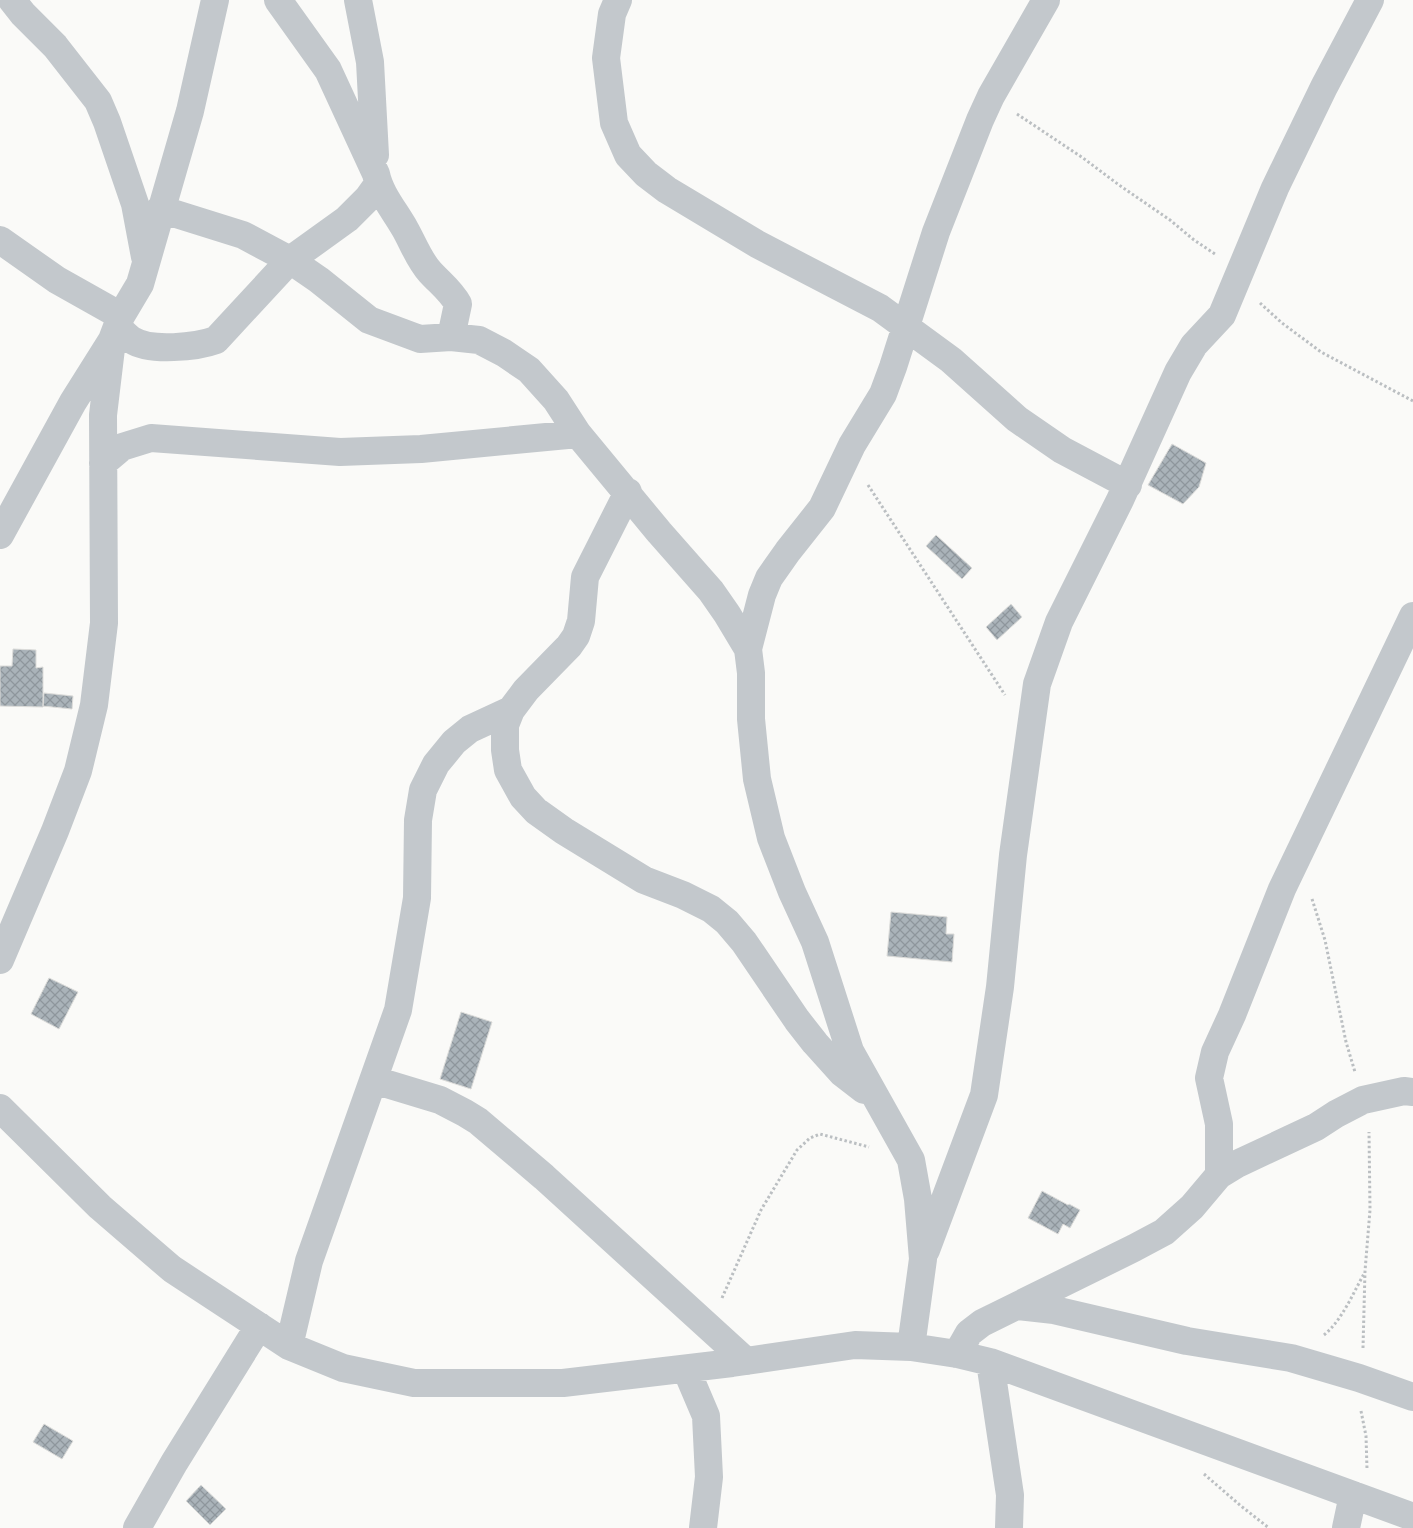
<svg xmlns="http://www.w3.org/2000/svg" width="1413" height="1528" viewBox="0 0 1413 1528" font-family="'Sofia Sans Condensed',sans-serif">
  <defs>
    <pattern id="building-cross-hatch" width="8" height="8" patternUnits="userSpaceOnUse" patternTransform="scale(1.25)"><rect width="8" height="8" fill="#aab3b9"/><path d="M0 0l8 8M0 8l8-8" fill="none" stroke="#8e969c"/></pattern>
  </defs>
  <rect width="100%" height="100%" fill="#fafaf8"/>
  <!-- building -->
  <path fill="url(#building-cross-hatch)" stroke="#dcdcda" d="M1172,444L1206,463L1199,487L1183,504L1148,485Z
    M936,535L972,568L962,579L926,546Z
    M1011,604L1022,617L997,640L986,627Z
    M13,649L36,650V668L43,667V707L0,706V666H12Z
    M44,693L73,696L72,709L43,706Z
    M891,912L947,917L946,934H954L952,962L887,956Z
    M49,978L78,992L59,1029L31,1014Z
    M461,1012L492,1022L471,1089L440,1079Z
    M1042,1191L1068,1205L1069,1204L1080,1210L1070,1228L1063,1224L1058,1234L1028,1218Z
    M44,1424L73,1441L62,1459L33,1442Z
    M201,1485L226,1509L210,1525L186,1501Z"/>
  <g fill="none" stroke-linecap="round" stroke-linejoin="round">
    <!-- path -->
    <path stroke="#bbbfc2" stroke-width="3" stroke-dasharray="2.5 2.5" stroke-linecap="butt" d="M1017,114L1083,158L1119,185L1170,220L1194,240L1215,254
      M1260,303L1282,323L1321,352L1413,401
      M868,485L1005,695
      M1312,899L1325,940L1346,1042L1355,1072
      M722,1298L761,1210L797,1150L810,1138L820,1134L869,1147
      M1324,1335C1343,1319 1353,1293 1365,1272
      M1363,1348L1365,1271L1370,1210L1369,1132
      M1361,1411L1366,1436L1367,1469
      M1204,1474L1241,1506L1269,1528"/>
    <!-- minor -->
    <path stroke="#c3c8cc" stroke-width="28" d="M12,0L23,14L55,46L98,101L107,122L135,204L145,257
      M278,0L328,70L376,174C380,194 395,211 405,229C413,243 419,260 430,272C440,283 451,291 458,304L451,337
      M358,0L370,62L375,155
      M618,0L612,14L606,58L614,123L628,155L646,174L667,190L757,244L880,308L951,360L1017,419L1062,450L1128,485
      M160,209L243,235L290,260L319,280L369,320L420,339L451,337L479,340L504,353L529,370L556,400L578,434L659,532L711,591L727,614L748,649L751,673V719L757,779L771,838L792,892L815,942L850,1051L911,1160L918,1199L923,1259L911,1347
      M0,240L57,280L121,316
      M117,327C122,331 127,337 132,340C150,352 197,347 216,340L290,260L347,219L368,198L378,184
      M103,463L122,447L151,438L340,452L421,449L578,434
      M628,492L585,577L581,621L576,636L569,646L526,690L511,710L505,725V750L508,770L523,797L536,811L564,831L644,880L683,895L711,909L727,922L744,942L797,1020L815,1043L842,1073L864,1090
      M0,535L73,402L112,340L121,316L140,284L190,111L215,0
      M748,649L762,595L769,578L788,551L822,508L852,445L883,394L893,367L936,232L980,120L991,96L1046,0
      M0,960L55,831L78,771L94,705L104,623L103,415L112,340
      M374,1080L440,1100L465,1113L478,1121L544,1177L746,1361
      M0,1108L100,1207L172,1269L289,1346L343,1368L414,1383H563L732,1363L855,1345L911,1347L957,1354L990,1362L1413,1517
      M1219,1175V1124L1209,1078L1215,1052L1232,1015L1282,889L1413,616
      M926,1250L984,1095L1000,987L1013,855L1037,684L1059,622L1120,500L1178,372L1194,345L1222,315L1275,188L1324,87L1370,0
      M1018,1306L1054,1310L1187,1341L1291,1358L1359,1378L1413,1397
      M289,1346L309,1261L398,1010L417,898L418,820L423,790L436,764L454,742L470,729L511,710
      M957,1354L969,1333L982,1323L1134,1248L1164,1232L1192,1207L1219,1175L1237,1164L1316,1127L1336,1114L1363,1100L1404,1091L1413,1092
      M990,1362L1010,1495L1009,1528
      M686,1369L706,1416L709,1477L703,1528
      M137,1528L174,1463L259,1326
      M1346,1528L1353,1495"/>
  </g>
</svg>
